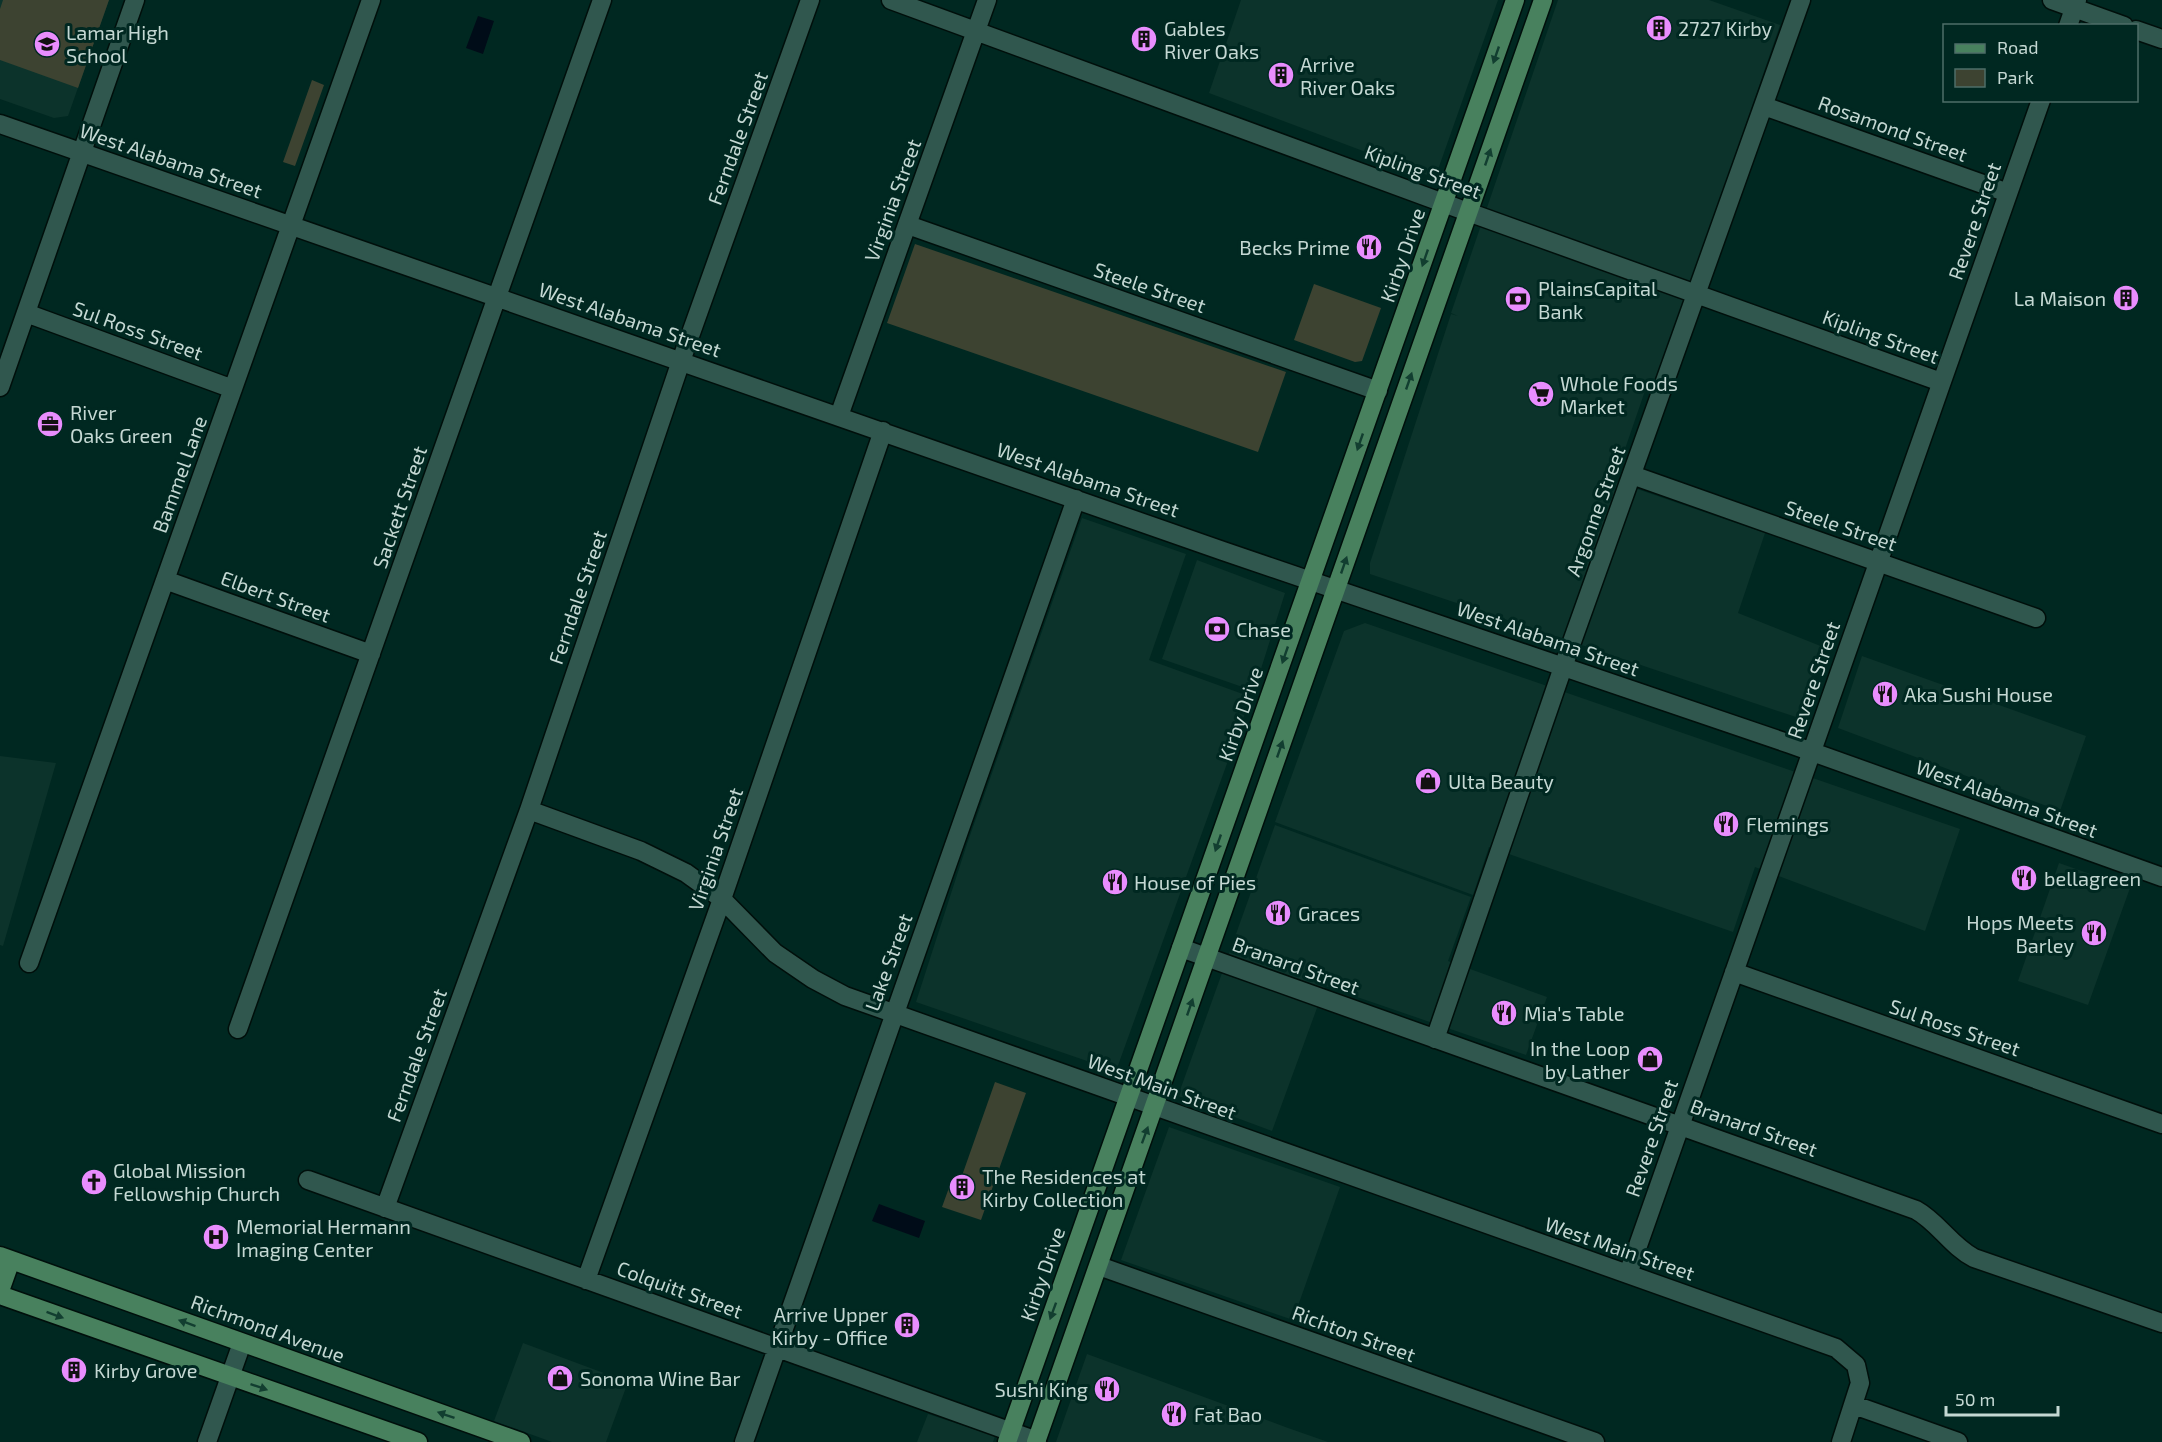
<svg xmlns="http://www.w3.org/2000/svg" width="2162" height="1442" viewBox="0 0 2162 1442" font-family="'Exo 2',sans-serif">
  <rect width="100%" height="100%" fill="#002821"/>
  <!-- built -->
  <path fill="#0c332b" d="M0,0H109L68,116L54,118L0,99Z
    M1241,0H1498L1435,178L1209,93Z
    M1558,0H1709L1780,25L1657,384L1619,372L1648,382L1614,481L1765,533L1738,613L1823,647L1796,717L1370,574V563L1451,314L1458,316L1451,313Z
    M1082,518L1186,554L1149,660L1251,697L1116,1071L916,1002L967,844Z
    M1197,560L1285,593L1254,691L1162,659Z
    M1365,623L1960,829L1925,931L1755,867L1733,932L1489,847L1473,895L1275,822L1344,631Z
    M1862,656L2086,736L2060,811L1838,728Z
    M0,756L56,763L3,946L0,945Z
    M1275,825L1471,897L1448,961L1547,997L1526,1055L1325,986L1272,1131L1178,1096Z
    M2059,863L2130,888L2088,1005L2018,981Z
    M1169,1127L1340,1187L1293,1320L1121,1260Z
    M523,1343L628,1382L606,1442H552L494,1421Z
    M1087,1354L1288,1428L1328,1442H1056Z
    M928,1414L995,1436L993,1442H917Z"/>
  <!-- green -->
  <path fill="#3d4331" d="M3,0H109L78,88L0,60V9Z
    M312,80L324,85L295,166L283,162Z
    M915,244L1286,372L1258,452L887,323Z
    M1314,284L1381,308L1362,361L1355,362L1294,340Z
    M995,1082L1026,1093L981,1220L942,1207L950,1185L958,1187Z"/>
  <!-- water -->
  <path fill="#000c18" d="M478,16L494,21L483,54L466,48Z
    M879,1204L925,1221L919,1238L872,1221Z"/>
  <g fill="none" stroke-linecap="round" stroke-linejoin="round">
    <defs>
      <path id="minor" d="M891,0L1468,212L1941,382
        M2052,0L2124,26
        M2068,26L2077,0
        M2136,30L2162,39
        M1764,106L2008,193
        M0,124L1223,551L1790,744L2162,877
        M908,225L1378,391
        M26,313L233,389
        M0,387L135,0
        M839,416L987,0
        M1632,475L2036,618
        M165,580L371,654
        M529,810L641,851L686,873L722,899L775,953L813,979L845,996L1836,1348L1856,1365L1860,1383L1841,1442
        M1181,948L1916,1210C1938,1222 1951,1246 1974,1258L2162,1323
        M29,963L371,0
        M1734,972L2162,1124
        M238,1029L602,0
        M1435,1039L1563,667L1801,0
        M308,1180L1037,1441
        M385,1208L529,810L681,361L810,0
        M1099,1266L1595,1442
        M1628,1274L2041,100
        M586,1280L722,899L883,431
        M1854,1405L1958,1442
        M207,1442L242,1343
        M744,1442L1076,499"/>
      <path id="major" d="M0,1256L521,1442
        M0,1291L11,1260
        M0,1295L418,1442
        M1007,1442L1515,0
        M1036,1442L1543,0"/>
    </defs>
    <!-- minor casing -->
    <use href="#minor" stroke="#000f0b" stroke-width="21"/>
    <!-- major casing -->
    <use href="#major" stroke="#000f0b" stroke-width="21"/>
    <!-- minor -->
    <use href="#minor" stroke="#30574e" stroke-width="18"/>
    <!-- major -->
    <use href="#major" stroke="#48815e" stroke-width="18"/>
  </g>
  <!-- one-way arrows -->
  <defs><path id="oneway-solid" d="M-6-.8H1V-3.2L6.5 0L1 3.2V.8H-6Z" transform="scale(1.5)"/></defs>
  <g fill="#123e30">
    <use href="#oneway-solid" transform="translate(1496 55) rotate(109)"/>
    <use href="#oneway-solid" transform="translate(1488 157) rotate(-71)"/>
    <use href="#oneway-solid" transform="translate(1425 258) rotate(109)"/>
    <use href="#oneway-solid" transform="translate(1409 381) rotate(-71)"/>
    <use href="#oneway-solid" transform="translate(1360 442) rotate(109)"/>
    <use href="#oneway-solid" transform="translate(1344 565) rotate(-71)"/>
    <use href="#oneway-solid" transform="translate(1285 655) rotate(109)"/>
    <use href="#oneway-solid" transform="translate(1280 749) rotate(-71)"/>
    <use href="#oneway-solid" transform="translate(1218 843) rotate(109)"/>
    <use href="#oneway-solid" transform="translate(1190 1007) rotate(-71)"/>
    <use href="#oneway-solid" transform="translate(1145 1135) rotate(-70)"/>
    <use href="#oneway-solid" transform="translate(1053 1311) rotate(110)"/>
    <use href="#oneway-solid" transform="translate(55 1315) rotate(20)"/>
    <use href="#oneway-solid" transform="translate(187 1323) rotate(-160)"/>
    <use href="#oneway-solid" transform="translate(259 1387) rotate(19)"/>
    <use href="#oneway-solid" transform="translate(446 1415) rotate(-161)"/>
  </g>
  <!-- icons -->
  <defs>
    <symbol id="building-disc" viewBox="-11 -11 22 22"><circle r="9.5" fill="#e98dfe" stroke="#002821"/><path d="M-4-6H4V6H1V3H-1V6H-4ZM-2.5-4.3h1.7v1.8h-1.7ZM.8-4.3h1.7v1.8H.8ZM-2.5-1h1.7V.8h-1.7ZM.8-1h1.7V.8H.8Z" fill="#111"/></symbol>
    <symbol id="school-disc" viewBox="-11 -11 22 22"><circle r="9.5" fill="#e98dfe" stroke="#002821"/><path d="M0-5L7-2L0 1L-7-2ZM-4 1L0 2.5L4 1V4Q0 6-4 4Z" fill="#111"/></symbol>
    <symbol id="restaurant-disc" viewBox="-11 -11 22 22"><circle r="9.5" fill="#e98dfe" stroke="#002821"/><path d="M-5-6h1v4h1v-4h1v4h1v-4h1v5L-1.5 .5V6h-2V.5L-5-1ZM5-6V6H3V1.5H1.5Q1.5-4 5-6Z" fill="#111"/></symbol>
    <symbol id="bank-disc" viewBox="-11 -11 22 22"><circle r="9.5" fill="#e98dfe" stroke="#002821"/><path d="M-6-4H6V4H-6ZM0-2.3a2.3 2.3 0 1 0 0 4.6a2.3 2.3 0 1 0 0-4.6Z" fill="#111"/></symbol>
    <symbol id="supermarket-disc" viewBox="-11 -11 22 22"><circle r="9.5" fill="#e98dfe" stroke="#002821"/><path d="M-6-5.5h2.5l.6 2H6L4.5 2H-2.5L-4.4-4H-6ZM-1.5 3.2a1.3 1.3 0 1 0 .1 0ZM3 3.2a1.3 1.3 0 1 0 .1 0Z" fill="#111"/></symbol>
    <symbol id="office-disc" viewBox="-11 -11 22 22"><circle r="9.5" fill="#e98dfe" stroke="#002821"/><path d="M-6-3h4V-5.5h4V-3h4V5H-6ZM-1-4.5V-3h2v-1.5ZM-6 0V1H6V0Z" fill="#111"/></symbol>
    <symbol id="shop-disc" viewBox="-11 -11 22 22"><circle r="9.5" fill="#e98dfe" stroke="#002821"/><path d="M-5-2.5h2.3a2.7 3.5 0 0 1 5.4 0H5L5.5 6h-11ZM-1.5-2.5h3a1.5 2.3 0 0 0-3 0Z" fill="#111"/></symbol>
    <symbol id="church-disc" viewBox="-11 -11 22 22"><circle r="9.5" fill="#e98dfe" stroke="#002821"/><path d="M-1.2-6h2.4v3.5h3.3v2.4h-3.3V6h-2.4V-.1h-3.3v-2.4h3.3Z" fill="#111"/></symbol>
    <symbol id="hospital-disc" viewBox="-11 -11 22 22"><circle r="9.5" fill="#e98dfe" stroke="#002821"/><path d="M-5-5h3v3.5h4V-5h3V5h-3V1.5h-4V5h-3Z" fill="#111"/></symbol>
  </defs>
  <g fill-rule="evenodd">
    <use href="#building-disc" x="1644" y="13" width="30" height="30"/>
    <use href="#building-disc" x="1129" y="24" width="30" height="30"/>
    <use href="#school-disc" x="32" y="29" width="30" height="30"/>
    <use href="#building-disc" x="1266" y="60" width="30" height="30"/>
    <use href="#restaurant-disc" x="1354" y="232" width="30" height="30"/>
    <use href="#building-disc" x="2111" y="283" width="30" height="30"/>
    <use href="#bank-disc" x="1503" y="284" width="30" height="30"/>
    <use href="#supermarket-disc" x="1526" y="379" width="30" height="30"/>
    <use href="#office-disc" x="35" y="409" width="30" height="30"/>
    <use href="#bank-disc" x="1202" y="614" width="30" height="30"/>
    <use href="#restaurant-disc" x="1870" y="679" width="30" height="30"/>
    <use href="#shop-disc" x="1413" y="766" width="30" height="30"/>
    <use href="#restaurant-disc" x="1711" y="809" width="30" height="30"/>
    <use href="#restaurant-disc" x="2009" y="863" width="30" height="30"/>
    <use href="#restaurant-disc" x="1100" y="867" width="30" height="30"/>
    <use href="#restaurant-disc" x="1263" y="898" width="30" height="30"/>
    <use href="#restaurant-disc" x="2079" y="918" width="30" height="30"/>
    <use href="#restaurant-disc" x="1489" y="998" width="30" height="30"/>
    <use href="#shop-disc" x="1635" y="1044" width="30" height="30"/>
    <use href="#church-disc" x="79" y="1167" width="30" height="30"/>
    <use href="#building-disc" x="947" y="1172" width="30" height="30"/>
    <use href="#hospital-disc" x="201" y="1222" width="30" height="30"/>
    <use href="#building-disc" x="892" y="1310" width="30" height="30"/>
    <use href="#building-disc" x="59" y="1355" width="30" height="30"/>
    <use href="#shop-disc" x="545" y="1363" width="30" height="30"/>
    <use href="#restaurant-disc" x="1092" y="1374" width="30" height="30"/>
    <use href="#restaurant-disc" x="1159" y="1399" width="30" height="30"/>
  </g>
  <g text-anchor="middle" dominant-baseline="central" stroke-width="6" stroke-linejoin="round" paint-order="stroke">
    <!-- poi labels -->
    <g font-size="20" fill="#c4d8d3" stroke="#002821" text-anchor="start">
      <text x="1164" y="28">Gables<tspan x="1164" dy="23">River Oaks</tspan></text>
      <text x="1678" y="28">2727 Kirby</text>
      <text x="66" y="32">Lamar High<tspan x="66" dy="23">School</tspan></text>
      <text x="1300" y="64">Arrive<tspan x="1300" dy="23">River Oaks</tspan></text>
      <text x="1350" y="247" text-anchor="end">Becks Prime</text>
      <text x="1538" y="288">PlainsCapital<tspan x="1538" dy="23">Bank</tspan></text>
      <text x="2106" y="298" text-anchor="end">La Maison</text>
      <text x="1560" y="383">Whole Foods<tspan x="1560" dy="23">Market</tspan></text>
      <text x="70" y="412">River<tspan x="70" dy="23">Oaks Green</tspan></text>
      <text x="1236" y="629">Chase</text>
      <text x="1904" y="694">Aka Sushi House</text>
      <text x="1448" y="781">Ulta Beauty</text>
      <text x="1746" y="824">Flemings</text>
      <text x="2044" y="878">bellagreen</text>
      <text x="1134" y="882">House of Pies</text>
      <text x="1298" y="913">Graces</text>
      <text x="2074" y="922" text-anchor="end">Hops Meets<tspan x="2074" dy="23">Barley</tspan></text>
      <text x="1524" y="1013">Mia's Table</text>
      <text x="1630" y="1048" text-anchor="end">In the Loop<tspan x="1630" dy="23">by Lather</tspan></text>
      <text x="113" y="1170">Global Mission<tspan x="113" dy="23">Fellowship Church</tspan></text>
      <text x="982" y="1176">The Residences at<tspan x="982" dy="23">Kirby Collection</tspan></text>
      <text x="236" y="1226">Memorial Hermann<tspan x="236" dy="23">Imaging Center</tspan></text>
      <text x="888" y="1314" text-anchor="end">Arrive Upper<tspan x="888" dy="23">Kirby - Office</tspan></text>
      <text x="94" y="1370">Kirby Grove</text>
      <text x="580" y="1378">Sonoma Wine Bar</text>
      <text x="1088" y="1389" text-anchor="end">Sushi King</text>
      <text x="1194" y="1414">Fat Bao</text>
    </g>
    <!-- street labels -->
    <g font-size="20" fill="#c4d8d3" stroke="#002821">
      <text transform="translate(1893 128) rotate(20)">Rosamond Street</text>
      <text transform="translate(737 138) rotate(-70)">Ferndale Street</text>
      <text transform="translate(171 160) rotate(19)">West Alabama Street</text>
      <text transform="translate(1423 171) rotate(20)">Kipling Street</text>
      <text transform="translate(892 200) rotate(-70)">Virginia Street</text>
      <text transform="translate(1974 221) rotate(-71)">Revere Street</text>
      <text transform="translate(1402 255) rotate(-71)">Kirby Drive</text>
      <text transform="translate(1150 287) rotate(19)">Steele Street</text>
      <text transform="translate(630 319) rotate(19)">West Alabama Street</text>
      <text transform="translate(138 330) rotate(20)">Sul Ross Street</text>
      <text transform="translate(1881 336) rotate(20)">Kipling Street</text>
      <text transform="translate(179 474) rotate(-70)">Bammel Lane</text>
      <text transform="translate(1088 479) rotate(19)">West Alabama Street</text>
      <text transform="translate(399 507) rotate(-71)">Sackett Street</text>
      <text transform="translate(1595 511) rotate(-70)">Argonne Street</text>
      <text transform="translate(1841 525) rotate(19)">Steele Street</text>
      <text transform="translate(276 596) rotate(20)">Elbert Street</text>
      <text transform="translate(577 597) rotate(-71)">Ferndale Street</text>
      <text transform="translate(1548 638) rotate(19)">West Alabama Street</text>
      <text transform="translate(1813 680) rotate(-71)">Revere Street</text>
      <text transform="translate(1240 714) rotate(-71)">Kirby Drive</text>
      <text transform="translate(2007 798) rotate(20)">West Alabama Street</text>
      <text transform="translate(715 849) rotate(-71)">Virginia Street</text>
      <text transform="translate(888 962) rotate(-70)">Lake Street</text>
      <text transform="translate(1296 965) rotate(20)">Branard Street</text>
      <text transform="translate(1955 1027) rotate(19)">Sul Ross Street</text>
      <text transform="translate(416 1055) rotate(-70)">Ferndale Street</text>
      <text transform="translate(1162 1086) rotate(20)">West Main Street</text>
      <text transform="translate(1754 1127) rotate(20)">Branard Street</text>
      <text transform="translate(1651 1138) rotate(-71)">Revere Street</text>
      <text transform="translate(1620 1248) rotate(19)">West Main Street</text>
      <text transform="translate(1042 1274) rotate(-71)">Kirby Drive</text>
      <text transform="translate(680 1289) rotate(20)">Colquitt Street</text>
      <text transform="translate(268 1328) rotate(20)">Richmond Avenue</text>
      <text transform="translate(1354 1333) rotate(20)">Richton Street</text>
    </g>
  </g>
  <!-- legend -->
  <rect x="1943" y="24" width="195" height="78" fill="#002821" stroke="#4e6e68" stroke-width="1.5"/>
  <rect x="1955" y="44" width="30" height="9" fill="#48815e" stroke="#4e6e68" stroke-width="1.5"/>
  <text x="1997" y="54" font-size="18" fill="#c4d8d3">Road</text>
  <rect x="1955" y="69" width="30" height="18" fill="#3d4331" stroke="#4e6e68" stroke-width="1.5"/>
  <text x="1997" y="84" font-size="18" fill="#c4d8d3">Park</text>
  <!-- scale -->
  <path d="M1946 1406v9h112v-9" fill="none" stroke="#c4d8d3" stroke-width="3"/>
  <text x="1955" y="1406" font-size="18" fill="#c4d8d3" stroke="#002821" stroke-width="4.5" paint-order="stroke">50 m</text>
</svg>
